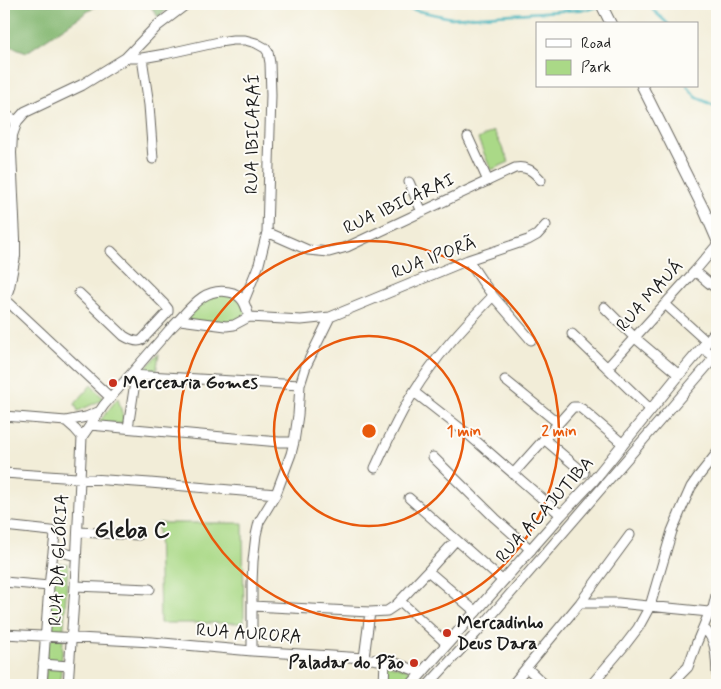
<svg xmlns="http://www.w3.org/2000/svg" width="721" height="689" viewBox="0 0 721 689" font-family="Mynerve,sans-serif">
  <rect width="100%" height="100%" fill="#fdfcf7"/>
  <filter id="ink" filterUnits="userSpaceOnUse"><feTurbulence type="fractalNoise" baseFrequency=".02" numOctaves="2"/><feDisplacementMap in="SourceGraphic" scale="10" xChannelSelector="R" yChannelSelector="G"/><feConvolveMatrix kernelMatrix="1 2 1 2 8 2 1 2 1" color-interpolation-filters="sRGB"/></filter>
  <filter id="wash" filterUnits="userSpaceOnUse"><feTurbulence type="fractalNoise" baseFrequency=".0096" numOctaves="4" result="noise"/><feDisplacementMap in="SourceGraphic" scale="20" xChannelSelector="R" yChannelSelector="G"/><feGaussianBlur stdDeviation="1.12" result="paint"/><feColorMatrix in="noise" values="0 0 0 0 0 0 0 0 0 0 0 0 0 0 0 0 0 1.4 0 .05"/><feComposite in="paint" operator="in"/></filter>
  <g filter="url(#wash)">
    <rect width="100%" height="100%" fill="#f2edd8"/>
    <!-- green -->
    <path fill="#aad987" stroke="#637a52" d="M494,131L509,162L491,170L478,139Z
      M223,294L248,300V311L234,324L178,321L204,296Z
      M159,354L156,374L142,372Z
      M91,385L104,399L78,411L75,404Z
      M118,398L125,424L99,422Z
      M158,523H243L244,623H160Z
      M51,562L68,564L60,685H45Z
      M383,663L422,673L411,685H383Z"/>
    <!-- forest -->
    <path fill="#87b974" stroke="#526a48" d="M4,4H99L27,52L4,44Z
      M149,4H174L158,17Z"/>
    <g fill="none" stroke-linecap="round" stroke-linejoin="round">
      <!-- stream -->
      <path stroke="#46b5be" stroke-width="2.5" d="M387,4L451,18L590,9L600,6
        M650,4L654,11L668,24
        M687,86L696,97L717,107"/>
    </g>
  </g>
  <g filter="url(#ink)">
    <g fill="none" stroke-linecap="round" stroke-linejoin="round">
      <defs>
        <path id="minor" d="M126,58H142L165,54L219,42L233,40H245L256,43L265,48L268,52L270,63L271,95L267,232L259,264L244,301
          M142,58L149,105L153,159
          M4,114L17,121
          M468,137L488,181
          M409,182L422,212
          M267,232L308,250L329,252L347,247L515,168C527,166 533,171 541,180
          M4,240L15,239
          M468,260L482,281L493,296L531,340
          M695,271L709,283L717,289
          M79,293L124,336C129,339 137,343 142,340L168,312V309L164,304L111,251
          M5,299L111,398
          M665,304L707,342
          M604,307L634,337L679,375
          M180,320L226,326L234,325L249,317L301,320L330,317L468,260L528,240L537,235L546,225
          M572,334L651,410
          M607,368L695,271L717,245
          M131,375L300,385
          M505,380L558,423
          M414,392L469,435L561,515
          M4,416L66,421L86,417L98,412
          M66,421L75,429L82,437
          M90,425L279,442H294
          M128,428L136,376
          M82,437L104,405L170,329C187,314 201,286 229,292C242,294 246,305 249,317
          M544,439L584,473
          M433,457L495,518L531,550
          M375,468C387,442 398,417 413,393C435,357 464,326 493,296
          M4,473L150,483L276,494
          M513,474L573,407H578L582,409L623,444
          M409,498L503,581
          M4,526L51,531L55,535L49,586L42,685
          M78,532L139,535
          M54,550L76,556
          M428,571L476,612
          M4,582L49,586
          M75,586L150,589
          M400,601L447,644
          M580,603H618L709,612L713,608L717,591
          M252,606L370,612L387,611L396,605L428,571L456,540
          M703,628C717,638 716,658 717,675
          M4,634L152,642L252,651L364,658L393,662L422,673
          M252,651V583L253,561L256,535L259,522L276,494L291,454L294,442L298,415L300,385L306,366L330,317
          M364,658L370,612
          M43,664L69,666
          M527,668L545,685
          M68,685L75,586L82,437
          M384,685L385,660
          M428,685L479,630L715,357L702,348
          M512,685L580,603L630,535
          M591,685L625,645L638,628L650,606L672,531L680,512L691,487L698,477L717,453
          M675,685L676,679L688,667L697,642L710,611"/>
        <path id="tertiary" d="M601,4L611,24
          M642,86L704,210L717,240
          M4,302L9,287L15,256V239L11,153L12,135L17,121L25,112L82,85L126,58L157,26L186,4
          M411,685L561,515L593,481L679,375L717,330"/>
      </defs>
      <!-- minor casing -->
      <use href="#minor" stroke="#67655e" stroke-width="11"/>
      <!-- tertiary casing -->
      <use href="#tertiary" stroke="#67655e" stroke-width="12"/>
      <!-- minor -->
      <use href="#minor" stroke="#fff" stroke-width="9"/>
      <!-- tertiary -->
      <use href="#tertiary" stroke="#fff" stroke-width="10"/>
    </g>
  </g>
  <!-- distance rings -->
  <g fill="none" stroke="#e8590c" stroke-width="2.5">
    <circle cx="369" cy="431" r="95"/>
    <circle cx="369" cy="431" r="190"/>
  </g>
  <!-- markers -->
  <g fill="#c8321e" stroke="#fdfcf7" stroke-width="2">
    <circle cx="113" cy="383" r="5"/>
    <circle cx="447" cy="633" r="5"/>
    <circle cx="414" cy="663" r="5"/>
  </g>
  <g text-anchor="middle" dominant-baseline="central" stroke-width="4" stroke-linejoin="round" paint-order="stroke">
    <!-- street labels -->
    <g font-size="18" fill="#1c1c1c" stroke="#fdfcf7">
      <text transform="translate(253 134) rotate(-89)">RUA IBICARAÍ</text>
      <text transform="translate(399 204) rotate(-25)">RUA IBICARAI</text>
      <text transform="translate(434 258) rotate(-21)">RUA IPORÃ</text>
      <text transform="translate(650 296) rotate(-48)">RUA MAUÁ</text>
      <text transform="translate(545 510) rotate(-48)">RUA ACAJUTIBA</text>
      <text transform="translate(59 560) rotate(-87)">RUA DA GLÓRIA</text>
      <text transform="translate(249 634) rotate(4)">RUA AURORA</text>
    </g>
    <!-- poi labels -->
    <g font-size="18" font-weight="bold" fill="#1c1c1c" stroke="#fdfcf7" text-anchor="start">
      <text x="123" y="383">Mercearia Gomes</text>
      <text x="457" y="623">Mercadinho<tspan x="457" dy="21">Deus Dara</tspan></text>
      <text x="404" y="663" text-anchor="end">Paladar do Pão</text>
    </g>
    <!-- district labels -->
    <g font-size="22" font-weight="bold" fill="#1c1c1c" stroke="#fdfcf7">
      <text x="132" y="531">Gleba C</text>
    </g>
  </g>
  <circle cx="369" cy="431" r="8" fill="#e8590c" stroke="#fdfcf7" stroke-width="2.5"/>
  <g font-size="15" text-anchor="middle" font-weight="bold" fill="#e8590c" stroke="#fdfcf7" stroke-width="4" stroke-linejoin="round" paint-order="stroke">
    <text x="464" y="436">1 min</text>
    <text x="559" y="436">2 min</text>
  </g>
  <!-- margin -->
  <rect width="721" height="689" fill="none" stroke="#fdfcf7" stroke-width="20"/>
  <!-- legend -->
  <rect x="536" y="22" width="162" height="65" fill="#fdfcf7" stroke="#a3a29f"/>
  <rect x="546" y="39" width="25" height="8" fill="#ffffff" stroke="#a3a29f"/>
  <text x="581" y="48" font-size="15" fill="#1c1c1c">Road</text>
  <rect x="546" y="60" width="25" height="15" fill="#aad987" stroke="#a3a29f"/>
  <text x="581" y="72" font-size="15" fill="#1c1c1c">Park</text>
</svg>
